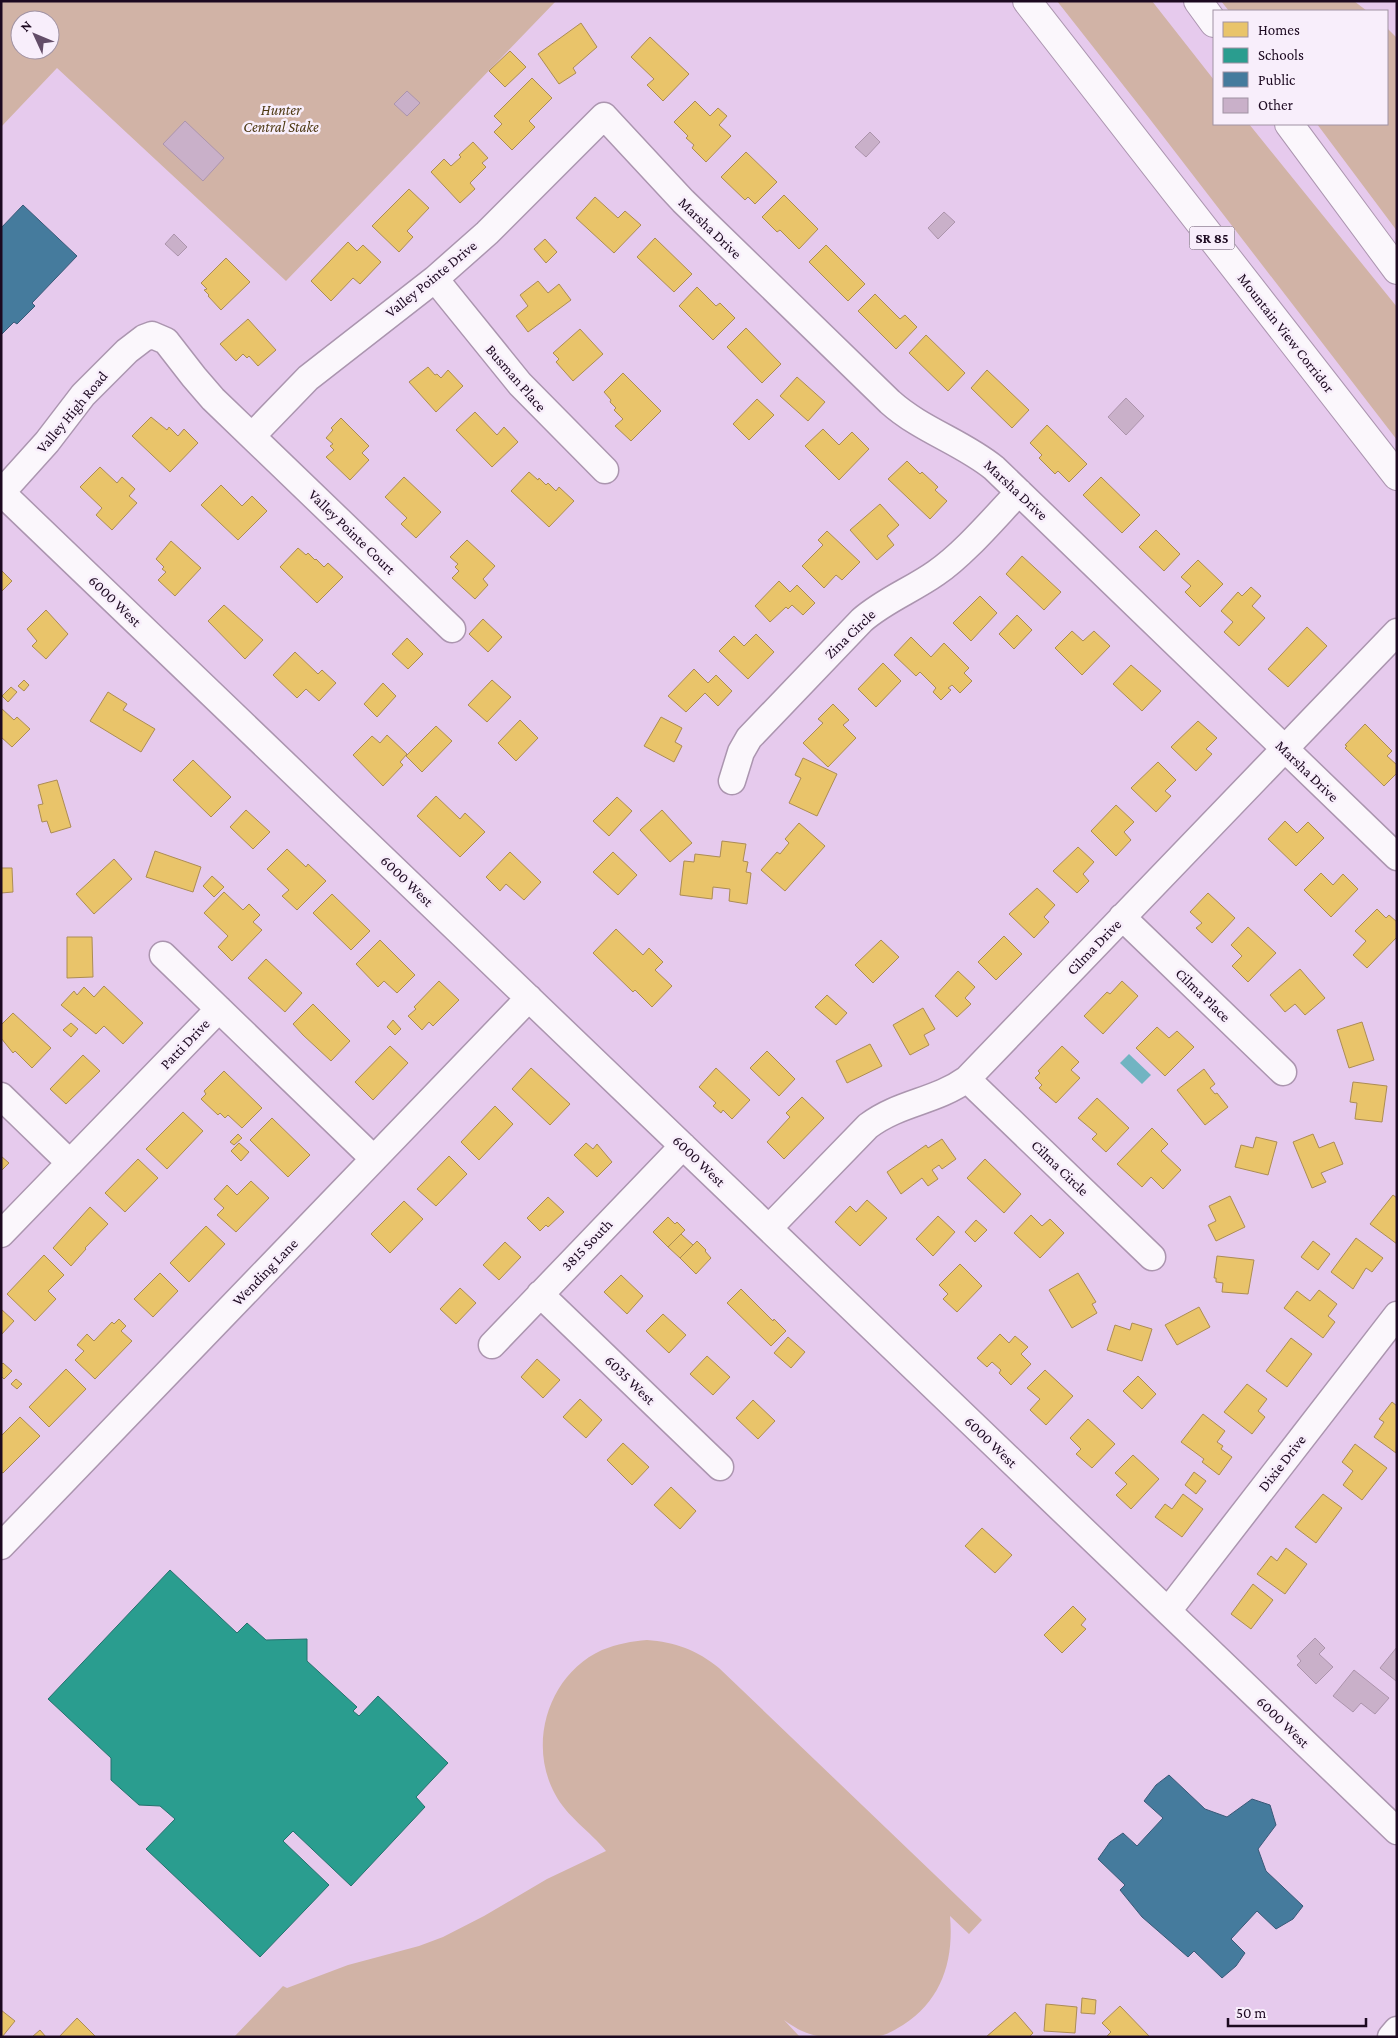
<svg xmlns="http://www.w3.org/2000/svg" width="1398" height="2038" viewBox="0 0 1398 2038" font-family="'Crimson Pro',serif">
  <rect width="100%" height="100%" fill="#e6caed"/>
  <!-- green -->
  <path fill="#d1b3a6" fill-rule="evenodd" d="M1,1H556L286,281L57,68L1,127ZM20,20H50V50H20Z
    M1057,1H1152L1214,80V124H1249L1397,307V440L1149,118Z
    M1221,1H1354L1367,11H1229Z
    M1387,28L1397,38V231L1317,124H1387Z
    M647,1640C675,1642 697,1650 719,1668L982,1920L969,1934L950,1916C954,1960 942,2000 903,2025C896,2029 887,2035 879,2036C869,2038 858,2037 849,2037C819,2037 809,2038 784,2020L800,2037H234L283,1986L287,1988L348,1965L419,1946L443,1937L484,1916L547,1879L606,1851C590,1831 567,1817 555,1794C527,1743 549,1674 602,1650C617,1644 632,1641 647,1640Z"/>
  <!-- water -->
  <path fill="#71b4c2" d="M1129,1054L1151,1075L1142,1084L1120,1063Z"/>
  <!-- homes -->
  <path fill="#e9c46a" stroke="#ac8c54" d="M581,23L597,47L573,68L576,73L559,84L538,54Z
    M650,37L689,74L663,101L647,85L654,79L631,57Z
    M510,51L526,67L505,87L489,71Z
    M532,78L552,98L529,121L535,127L512,150L494,132L502,124L494,116Z
    M695,101L710,116L718,108L727,116L719,125L731,136L706,162L692,148L694,145L686,138L688,136L674,122Z
    M473,142L488,158L482,163L486,167L470,183L475,189L460,203L431,172L444,159L451,166L461,157L459,155Z
    M746,152L777,182L755,204L748,197L745,200L721,177Z
    M409,189L429,208L407,231L413,237L399,252L372,226Z
    M784,195L818,229L799,249L780,230L777,232L762,217Z
    M595,197L618,218L625,211L641,225L614,253L576,218Z
    M655,238L692,274L674,292L637,257Z
    M545,239L557,252L546,263L534,249Z
    M348,242L357,251L363,245L381,262L360,284L353,278L331,301L311,281Z
    M826,245L865,284L848,301L809,262Z
    M226,258L250,282L221,310L208,296L209,295L204,290L207,289L201,283Z
    M538,281L548,293L559,284L571,300L528,332L516,316L528,306L520,295Z
    M697,287L716,306L720,303L735,318L713,340L679,306Z
    M875,294L900,319L905,315L917,327L896,349L858,311Z
    M248,319L276,350L258,366L249,356L247,358L243,354L236,361L220,344Z
    M746,328L781,364L762,383L727,347Z
    M580,329L603,354L573,381L556,362L559,359L553,353Z
    M926,335L965,373L948,391L909,353Z
    M428,367L435,375L437,374L441,378L448,370L463,386L436,412L409,382Z
    M987,370L1029,410L1012,428L971,388Z
    M623,373L661,411L631,441L615,426L623,419L614,410L616,408L610,402L611,400L604,392Z
    M797,377L825,402L808,421L780,396Z
    M757,399L774,415L749,440L733,424Z
    M475,412L497,435L504,427L518,442L492,467L456,430Z
    M151,417L167,430L169,427L178,436L184,429L198,443L170,472L132,436Z
    M341,418L369,446L362,453L369,460L350,480L326,457L334,450L330,446L333,444L326,438L333,430L331,428Z
    M1047,425L1087,464L1069,482L1058,471L1055,474L1039,458L1042,455L1030,443Z
    M823,429L839,445L852,432L869,449L839,480L805,446Z
    M907,461L920,474L922,472L938,487L935,490L947,501L930,519L888,479Z
    M100,467L117,483L122,477L135,489L129,496L137,503L112,530L96,515L102,508L80,487Z
    M529,472L538,480L539,478L546,485L548,483L556,491L559,487L574,501L549,527L511,491Z
    M404,477L441,512L416,538L401,524L407,518L385,497Z
    M1101,477L1140,515L1122,533L1083,495Z
    M221,485L242,506L252,496L267,511L238,540L201,505Z
    M880,504L899,525L887,536L894,545L877,560L850,530Z
    M1156,530L1180,554L1164,571L1139,547Z
    M827,531L860,562L842,580L836,575L824,588L802,566L823,545L818,540Z
    M467,540L495,566L483,579L488,585L475,599L452,578L459,571L455,567L458,564L450,557Z
    M171,541L201,568L175,596L158,580L166,572L162,569L164,567L156,559Z
    M298,548L306,555L308,553L315,560L316,559L324,567L328,563L343,577L317,603L280,567Z
    M1022,556L1061,592L1044,610L1006,574Z
    M1198,560L1223,584L1200,607L1185,592L1191,586L1181,577Z
    M1,570L12,581L1,592Z
    M779,581L790,592L797,585L815,603L803,615L792,605L788,609L786,607L770,622L755,606Z
    M1251,587L1261,596L1252,606L1265,618L1239,646L1224,632L1233,622L1221,611L1238,592L1242,596Z
    M980,596L997,613L971,641L953,623Z
    M224,605L263,640L245,659L208,621Z
    M46,610L68,634L46,659L32,646L37,641L27,629Z
    M1017,615L1032,630L1014,649L999,634Z
    M483,619L502,637L488,652L469,634Z
    M1307,627L1327,646L1288,687L1268,669Z
    M1072,631L1083,641L1094,631L1110,646L1082,675L1055,648Z
    M756,634L774,652L748,679L719,651L734,636L744,646Z
    M911,637L931,657L944,643L969,668L964,673L972,681L960,693L952,685L948,688L951,690L941,700L933,692L936,688L920,672L916,676L894,655Z
    M407,638L423,654L408,669L392,654Z
    M295,652L318,674L322,670L336,683L319,701L306,689L297,698L273,675Z
    M883,663L901,681L876,707L858,689Z
    M1131,665L1161,691L1142,711L1113,684Z
    M694,669L708,683L716,675L732,691L718,706L705,693L686,712L668,696Z
    M24,680L29,685L24,691L18,686Z
    M492,680L511,697L487,722L468,705Z
    M383,683L396,696L377,717L364,704Z
    M11,687L17,692L8,702L2,696Z
    M108,692L127,704L123,710L155,729L141,752L90,721Z
    M833,704L849,720L843,725L856,738L828,767L803,743L823,723L818,719Z
    M1,708L14,720L17,717L30,729L12,747L1,737Z
    M661,717L682,728L675,742L682,746L674,762L644,746Z
    M520,720L538,738L516,761L498,743Z
    M1198,721L1217,738L1206,749L1212,754L1196,771L1171,747Z
    M1365,724L1392,751L1387,756L1397,765V773L1384,786L1345,748L1347,746L1345,745Z
    M436,726L452,741L422,772L406,756Z
    M387,735L407,754L400,762L403,765L383,786L353,755L372,736L380,743Z
    M803,758L837,774L817,816L789,803L801,778L795,775Z
    M193,760L231,797L211,817L173,780Z
    M1158,762L1176,780L1165,791L1171,796L1156,812L1131,788Z
    M57,780L71,827L51,833L47,821L42,822L38,805L43,804L38,785Z
    M436,796L460,819L465,813L485,832L460,857L417,816Z
    M617,797L632,811L609,836L593,821Z
    M1116,805L1134,822L1124,832L1131,840L1116,856L1091,831Z
    M246,810L270,832L253,849L230,827Z
    M662,810L692,843L670,862L640,830Z
    M1285,821L1297,833L1308,822L1324,838L1296,866L1268,839Z
    M799,823L825,846L785,891L761,870L777,852L780,854L789,843L785,839Z
    M722,841L746,844L743,861L748,862L746,872L751,873L747,904L729,901L730,889L713,887L712,899L680,895L684,861L694,862L695,854L720,857Z
    M1078,847L1094,862L1083,874L1089,881L1077,893L1053,871Z
    M287,849L306,867L308,864L326,881L297,910L282,896L289,890L267,869Z
    M155,851L201,867L193,892L146,877Z
    M510,852L541,882L524,900L506,884L500,891L486,877Z
    M613,852L637,875L618,895L593,872Z
    M114,859L132,879L94,914L76,894Z
    M1,868H12L13,892L1,893Z
    M1321,873L1333,885L1343,874L1358,889L1331,917L1304,890Z
    M212,876L224,887L214,897L203,886Z
    M1037,888L1055,905L1044,917L1049,922L1034,938L1009,914Z
    M224,892L243,910L249,904L260,915L253,922L262,930L232,961L218,947L228,936L204,913Z
    M1208,893L1235,918L1212,943L1196,928L1202,923L1190,912Z
    M332,894L370,931L351,950L313,913Z
    M1377,909L1386,918L1389,915L1397,922V937L1367,968L1353,955L1366,941L1355,931Z
    M1248,927L1276,953L1248,982L1232,966L1242,956L1231,945Z
    M616,929L643,955L649,948L663,962L655,970L672,986L652,1007L635,990L633,992L593,953Z
    M1004,936L1022,954L996,980L978,962Z
    M67,937H92L93,977L67,978Z
    M380,940L415,975L397,993L384,981L378,987L356,964Z
    M881,940L899,957L873,983L855,965Z
    M266,959L302,993L285,1012L248,978Z
    M1300,969L1325,998L1305,1015L1295,1004L1285,1012L1270,995Z
    M958,971L975,987L965,998L971,1004L957,1017L935,996Z
    M439,981L459,1000L433,1026L429,1022L422,1030L408,1016L416,1009L414,1007Z
    M1122,981L1138,996L1103,1034L1084,1016L1107,992L1110,994Z
    M104,986L143,1023L123,1044L104,1026L96,1034L61,1005L74,991L77,995L84,987L94,997Z
    M827,995L847,1013L836,1025L815,1007Z
    M313,1004L350,1041L331,1061L303,1035L293,1024Z
    M923,1008L935,1029L924,1035L929,1045L910,1055L893,1025Z
    M13,1013L51,1048L32,1068L15,1051L13,1053L1,1038V1025Z
    M393,1020L401,1029L395,1035L387,1027Z
    M1362,1022L1374,1060L1349,1068L1337,1030Z
    M71,1023L78,1029L71,1037L63,1030Z
    M1157,1027L1169,1038L1177,1031L1194,1047L1165,1076L1136,1048Z
    M870,1044L882,1066L847,1083L836,1061Z
    M390,1046L408,1063L373,1100L355,1082Z
    M1062,1046L1079,1062L1071,1070L1080,1078L1056,1103L1039,1088L1042,1085L1035,1078L1040,1073L1038,1071Z
    M767,1051L795,1079L779,1096L750,1068Z
    M83,1055L100,1071L66,1104L50,1089Z
    M531,1068L570,1104L550,1125L512,1089Z
    M716,1068L750,1100L732,1119L723,1110L721,1113L713,1106L716,1103L699,1087Z
    M1204,1069L1215,1084L1210,1088L1215,1094L1217,1093L1228,1107L1205,1125L1177,1090Z
    M224,1071L262,1108L242,1128L228,1115L225,1118L220,1113L218,1115L201,1099L206,1094L204,1091Z
    M1353,1082L1387,1086L1382,1122L1355,1119L1357,1103L1350,1102Z
    M802,1097L824,1118L784,1159L767,1142L790,1117L786,1113Z
    M1097,1098L1129,1128L1106,1152L1092,1139L1097,1134L1078,1118Z
    M495,1106L513,1124L479,1160L461,1142Z
    M183,1112L203,1131L167,1169L146,1149Z
    M272,1118L310,1155L288,1177L250,1140Z
    M1152,1128L1168,1144L1161,1151L1181,1170L1163,1189L1151,1177L1142,1187L1117,1164Z
    M238,1134L242,1138L234,1145L230,1142Z
    M1313,1134L1319,1148L1334,1142L1343,1164L1321,1173L1326,1182L1312,1188L1293,1142Z
    M1256,1137L1277,1142L1268,1175L1235,1167L1241,1145L1253,1148Z
    M942,1139L956,1159L942,1169L939,1165L932,1170L938,1179L928,1186L922,1178L901,1194L887,1172L926,1145L928,1148Z
    M239,1143L249,1152L241,1161L231,1151Z
    M586,1143L593,1149L597,1144L612,1162L597,1177L574,1155Z
    M1,1156L9,1163L1,1171Z
    M449,1156L467,1174L436,1206L417,1189Z
    M138,1159L158,1178L125,1212L105,1193Z
    M985,1159L1021,1194L1004,1213L967,1178Z
    M251,1181L269,1198L236,1232L217,1215L224,1208L214,1199L227,1185L237,1195Z
    M1393,1195L1397,1198V1244L1370,1224Z
    M1230,1196L1245,1227L1216,1241L1208,1225L1216,1221L1209,1206Z
    M548,1197L564,1212L548,1227L546,1225L540,1231L527,1218Z
    M867,1200L887,1218L860,1246L835,1222L850,1206L856,1212Z
    M404,1201L423,1219L390,1253L371,1234Z
    M90,1207L108,1224L85,1248L86,1249L71,1266L53,1248Z
    M1031,1215L1042,1226L1050,1219L1064,1233L1040,1258L1014,1233Z
    M938,1216L955,1232L933,1256L916,1239Z
    M668,1217L675,1224L677,1222L685,1230L668,1247L653,1232Z
    M976,1220L987,1230L975,1242L965,1232Z
    M206,1226L225,1244L189,1282L170,1263Z
    M681,1234L693,1245L680,1258L668,1247Z
    M1356,1238L1383,1258L1372,1272L1366,1268L1353,1289L1331,1272Z
    M697,1241L706,1250L705,1251L711,1258L696,1274L680,1258Z
    M1313,1241L1330,1254L1318,1270L1301,1257Z
    M505,1242L521,1257L499,1280L483,1265Z
    M44,1255L64,1275L48,1291L56,1299L35,1321L7,1294Z
    M1217,1256L1254,1260L1248,1294L1222,1292L1223,1283L1216,1282V1278H1214Z
    M960,1264L982,1286L957,1312L943,1299L948,1294L939,1285Z
    M160,1273L178,1291L153,1317L134,1299Z
    M1078,1273L1096,1302L1092,1304L1097,1313L1072,1328L1049,1290Z
    M621,1275L643,1296L627,1314L604,1292Z
    M460,1288L476,1303L456,1324L440,1309Z
    M741,1289L773,1321L774,1319L786,1331L771,1346L727,1303Z
    M1319,1290L1337,1304L1328,1316L1335,1322L1323,1338L1284,1308L1297,1291L1310,1301Z
    M1199,1307L1210,1327L1177,1345L1165,1325Z
    M1,1309L14,1321L1,1335Z
    M663,1314L686,1335L669,1353L646,1331Z
    M119,1319L126,1326L121,1331L132,1341L95,1379L75,1360L84,1351L77,1345L87,1334L94,1341L112,1322L114,1324Z
    M1132,1323L1152,1329L1142,1361L1107,1350L1115,1325L1130,1330Z
    M1000,1334L1009,1343L1015,1336L1028,1347L1021,1354L1031,1364L1011,1385L999,1373L1001,1370L992,1362L987,1367L977,1358Z
    M788,1337L805,1352L791,1368L774,1353Z
    M1291,1338L1312,1354L1287,1387L1266,1371Z
    M707,1356L730,1377L713,1395L690,1374Z
    M537,1359L560,1380L543,1398L521,1377Z
    M3,1363L12,1371L4,1379L1,1376V1365Z
    M66,1369L86,1389L49,1427L29,1407Z
    M1045,1370L1073,1396L1046,1425L1030,1410L1040,1399L1027,1388Z
    M1138,1376L1156,1394L1142,1409L1123,1391Z
    M16,1379L22,1384L17,1389L11,1384Z
    M1247,1384L1267,1399L1258,1411L1265,1417L1252,1434L1224,1412Z
    M580,1399L602,1420L586,1438L563,1417Z
    M753,1400L775,1421L758,1439L736,1418Z
    M1392,1402L1397,1406L1396,1453L1374,1437L1384,1422L1379,1419Z
    M1203,1414L1225,1431L1217,1442L1223,1446L1221,1449L1232,1457L1219,1475L1202,1462L1204,1459L1181,1442Z
    M20,1417L40,1436L3,1473L1,1472V1436Z
    M1088,1419L1115,1444L1092,1468L1076,1454L1081,1449L1070,1438Z
    M623,1443L649,1467L632,1485L607,1460Z
    M1355,1444L1387,1468L1362,1500L1343,1485L1353,1471L1342,1462Z
    M1133,1455L1159,1479L1131,1509L1116,1495L1127,1484L1115,1473Z
    M1194,1472L1206,1481L1196,1494L1185,1485Z
    M671,1487L696,1511L680,1529L654,1505Z
    M1183,1494L1203,1509L1182,1537L1155,1517L1165,1504L1172,1509Z
    M1323,1494L1342,1508L1316,1543L1295,1527Z
    M982,1528L1012,1555L995,1573L965,1546Z
    M1286,1548L1307,1564L1285,1594L1257,1574L1271,1556L1277,1561Z
    M1253,1584L1273,1600L1251,1629L1231,1614Z
    M1073,1606L1086,1619L1081,1625L1086,1629L1062,1653L1044,1635Z
    M1082,1998L1096,2000L1095,2014L1081,2013Z
    M1046,2004L1077,2007L1075,2033L1044,2031Z
    M1120,2006L1150,2037H1106L1111,2032L1102,2023Z
    M1,2010L15,2021L2,2037H1Z
    M1015,2012L1033,2033L1029,2037H986Z
    M77,2018L95,2036L94,2037H59Z
    M40,2030L46,2037H32Z"/>
  <!-- schools -->
  <path fill="#2a9d8f" stroke="#26716e" d="M170,1570L237,1633L247,1623L266,1640L307,1639V1661L357,1707L353,1711L359,1716L378,1696L448,1763L416,1797L425,1807L351,1886L293,1831L283,1841L329,1885L260,1957L146,1849L175,1819L160,1806L139,1805L111,1780V1758L48,1699Z"/>
  <!-- public -->
  <path fill="#457b9d" stroke="#395978" d="M23,205L77,256L32,303L35,306L17,324L14,322L1,335V228Z
    M1169,1775L1205,1809L1227,1817L1252,1799L1270,1805L1276,1825L1258,1849L1266,1871L1303,1906L1293,1919L1276,1929L1257,1911L1231,1939L1245,1953L1236,1966L1222,1978L1194,1951L1188,1957L1142,1917L1120,1890L1125,1885L1098,1859L1110,1842L1123,1833L1137,1846L1163,1818L1144,1801L1156,1785Z"/>
  <!-- building -->
  <path fill="#c9b0c9" stroke="#ac94ac" d="M407,91L420,103L407,116L394,104Z
    M185,121L224,158L203,181L163,144Z
    M870,132L880,142L866,157L855,147Z
    M944,212L955,222L938,239L928,228Z
    M174,234L187,247L178,256L165,244Z
    M1126,398L1144,416L1126,435L1108,417Z
    M1315,1638L1325,1648L1319,1654L1333,1667L1316,1684L1297,1665L1301,1661L1297,1656Z
    M1397,1647V1680L1396,1681L1380,1668Z
    M1354,1670L1389,1698L1375,1714L1361,1703L1353,1712L1333,1696Z"/>
  <g fill="none" stroke-linecap="round" stroke-linejoin="round">
    <defs>
      <path id="minor" d="M435,279L520,384L605,470
        M252,436L308,378L435,279L487,233L604,116L683,201L890,402C921,430 962,442 994,468L1397,857
        M1,492L1397,1831
        M2,492L47,442L83,395L127,351L144,338L152,335L166,341L194,377L213,399L452,629
        M732,781L741,752L749,738L862,620C885,600 912,590 936,573C964,554 995,517 1019,492
        M1122,917L1283,1072
        M163,955L374,1159
        M967,1079L1152,1257
        M1,1096L70,1163
        M769,1228L868,1126C900,1102 935,1102 967,1079L1397,632
        M1,1234L219,1009
        M540,1294L720,1467
        M492,1345L683,1146
        M1,1546L529,998
        M1168,1611L1397,1315
        M1391,2037L1397,2030"/>
      <path id="highway" d="M1027,1L1397,476
        M1198,1L1214,23
        M1289,124L1397,270"/>
    </defs>
    <!-- minor casing -->
    <use href="#minor" stroke="#ab95af" stroke-width="29"/>
    <!-- highway casing -->
    <use href="#highway" stroke="#ab95af" stroke-width="30"/>
    <!-- minor -->
    <use href="#minor" stroke="#fbf7fc" stroke-width="26"/>
    <!-- highway -->
    <use href="#highway" stroke="#fbf7fc" stroke-width="28"/>
  </g>
  <g text-anchor="middle" dominant-baseline="central" stroke-width="5" stroke-linejoin="round" paint-order="stroke">
    <!-- shield labels -->
    <rect fill="#f8eefb" stroke="#5e4e62" stroke-width="1" x="1189.5" y="226.5" width="45" height="23" rx="4"/>
    <g font-size="14" font-weight="bold" fill="#1c0920">
      <text x="1212" y="238">SR 85</text>
    </g>
    <!-- park labels -->
    <g font-size="15" font-style="italic" fill="#4e3a14" stroke="#f8eefb">
      <text x="281" y="110">Hunter<tspan x="281" dy="17">Central Stake</tspan></text>
    </g>
    <!-- street labels -->
    <g font-size="15" fill="#1c0920" stroke="#f8eefb">
      <text transform="translate(710 228) rotate(44)">Marsha Drive</text>
      <text transform="translate(431 279) rotate(-39)">Valley Pointe Drive</text>
      <text transform="translate(1286 333) rotate(52)">Mountain View Corridor</text>
      <text transform="translate(516 378) rotate(49)">Busman Place</text>
      <text transform="translate(72 412) rotate(-50)">Valley High Road</text>
      <text transform="translate(1016 490) rotate(43)">Marsha Drive</text>
      <text transform="translate(352 532) rotate(44)">Valley Pointe Court</text>
      <text transform="translate(115 601) rotate(44)">6000 West</text>
      <text transform="translate(850 634) rotate(-44)">Zina Circle</text>
      <text transform="translate(1307 771) rotate(44)">Marsha Drive</text>
      <text transform="translate(407 881) rotate(44)">6000 West</text>
      <text transform="translate(1094 947) rotate(-46)">Cilma Drive</text>
      <text transform="translate(1203 995) rotate(44)">Cilma Place</text>
      <text transform="translate(185 1044) rotate(-46)">Patti Drive</text>
      <text transform="translate(699 1161) rotate(44)">6000 West</text>
      <text transform="translate(1060 1168) rotate(44)">Cilma Circle</text>
      <text transform="translate(587 1245) rotate(-46)">3815 South</text>
      <text transform="translate(265 1272) rotate(-46)">Wending Lane</text>
      <text transform="translate(630 1380) rotate(44)">6035 West</text>
      <text transform="translate(991 1442) rotate(44)">6000 West</text>
      <text transform="translate(1282 1463) rotate(-52)">Dixie Drive</text>
      <text transform="translate(1283 1722) rotate(44)">6000 West</text>
    </g>
  </g>
  <!-- border -->
  <rect width="1398" height="2038" fill="none" stroke="#1c0920" stroke-width="5"/>
  <!-- legend -->
  <rect x="1213" y="10" width="175" height="115" fill="#f8eefb" stroke="#a092a3"/>
  <rect x="1223" y="22" width="25" height="15" fill="#e9c46a" stroke="#a092a3"/>
  <text x="1258" y="35" font-size="15" fill="#1c0920">Homes</text>
  <rect x="1223" y="48" width="25" height="15" fill="#2a9d8f" stroke="#a092a3"/>
  <text x="1258" y="60" font-size="15" fill="#1c0920">Schools</text>
  <rect x="1223" y="72" width="25" height="15" fill="#457b9d" stroke="#a092a3"/>
  <text x="1258" y="85" font-size="15" fill="#1c0920">Public</text>
  <rect x="1223" y="98" width="25" height="15" fill="#c9b0c9" stroke="#a092a3"/>
  <text x="1258" y="110" font-size="15" fill="#1c0920">Other</text>
  <!-- north arrow -->
  <g transform="translate(35 35) rotate(314)"><circle r="24" fill="#f8eefb" stroke="#a092a3"/>
  <path d="M0-4L9 19L0 12L-9 19Z" fill="#634d68"/>
  <text y="-8" font-size="14" font-weight="bold" text-anchor="middle" fill="#1c0920">N</text>
  </g>
  <!-- scale -->
  <path d="M1228 2018v8h138v-8" fill="none" stroke="#1c0920" stroke-width="2.5"/>
  <text x="1236" y="2018" font-size="15" fill="#1c0920" stroke="#f8eefb" stroke-width="4" paint-order="stroke">50 m</text>
</svg>
